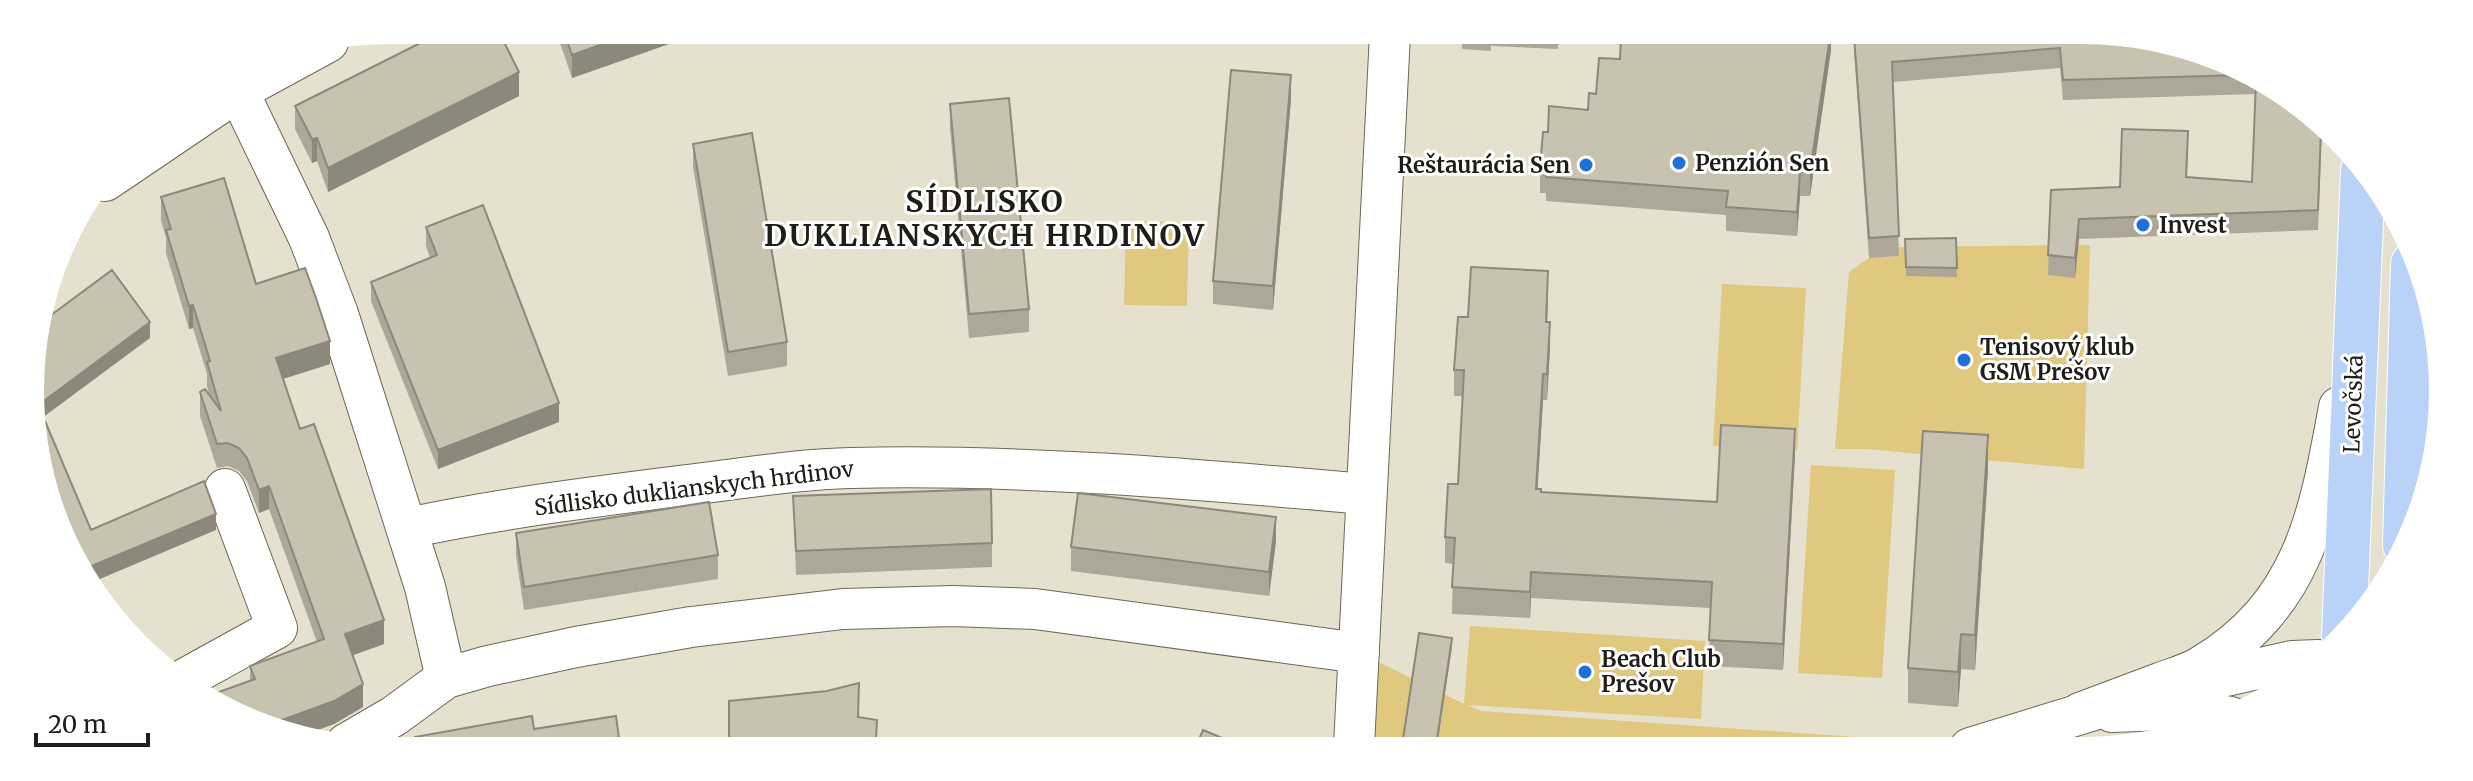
<svg xmlns="http://www.w3.org/2000/svg" width="2473" height="781" viewBox="0 0 2473 781" font-family="Merriweather,serif">
  <rect width="100%" height="100%" fill="#e6e1cf"/>
  <!-- green -->
  <path fill="#e0c87f" d="M1126,221L1189,222L1187,306L1124,305Z
    M2090,245L2084,469L1866,449H1835L1849,272L1869,258L1899,256V247Z
    M1722,284L1806,288L1797,451L1713,446Z
    M1811,465L1895,470L1882,678L1798,673Z
    M1470,626L1705,641L1701,719L1467,705L1481,711L1885,739L1928,747L1376,746L1354,690L1360,653L1464,704Z"/>
  <g fill="none" stroke-linecap="round" stroke-linejoin="round">
    <defs>
      <path id="street" d="M238,91L309,238L338,314L425,587L446,678
        M105,181L238,91L328,42
        M408,528C502,508 599,496 695,484C747,478 799,469 851,468C1024,464 1194,479 1365,494
        M181,681L277,628L225,489
        M2186,685L2292,661L2318,660
        M2112,712L2191,709L2231,717
        M2080,713C2107,703 2134,693 2160,683C2173,678 2188,674 2200,667C2304,605 2319,516 2339,407
        M346,744L394,716L446,678L488,666L576,647L691,627L843,609L953,606L1035,609L1359,653
        M1354,746L1390,34
        M1970,748L2104,707"/>
      <path id="primary" d="M2405,545L2413,264
        M2344,637L2363,171"/>
    </defs>
    <!-- street casing -->
    <use href="#street" stroke="#6c6758" stroke-width="42"/>
    <!-- primary casing -->
    <use href="#primary" stroke="#fff" stroke-width="46"/>
    <!-- street -->
    <use href="#street" stroke="#fff" stroke-width="40"/>
    <!-- primary -->
    <use href="#primary" stroke="#b9d2f7" stroke-width="44"/>
  </g>
  <!-- wall -->
  <path fill="#aca798" d="M556,31H706L572,78Z
    M1462,34L1559,35L1558,49L1491,46V51L1462,49Z
    M1831,36V50L1810,196H1800L1797,236L1726,231V215L1546,201V193H1540V169L1548,132L1588,110L1596,94L1620,59Z
    M1854,36L2153,37L2283,91L2322,130L2318,230L2079,239L2075,278L2048,275L2051,190L2120,187L2188,151L2187,177L2252,182L2255,94L2063,100L2060,68L1893,82L1899,256L1869,258L1854,51Z
    M519,96L328,192L317,161L312,163L295,129V106Z
    M1291,99L1273,310L1213,304V281Z
    M950,104L1029,309V332L969,338L950,128Z
    M693,144L787,342V366L728,376L693,167Z
    M161,197L256,284L330,364L283,379L300,429L384,644L353,655L363,707L334,724L301,736L205,697L250,681V666L317,642L269,509L259,513L247,481L239,471L228,466L217,468L200,416V392L209,395L207,386V374L193,328L189,329L166,253V238L161,220Z
    M426,227L559,422L438,469L371,301V282L430,258L426,246Z
    M1956,238L1957,277L1906,276L1905,239Z
    M1548,297L1547,322L1550,348L1547,400H1543L1537,489L1541,492L1717,502L1795,455L1783,670L1709,666L1710,608L1531,598L1530,618L1452,614L1453,564L1445,563V537L1458,484L1463,396H1454V370L1468,317Z
    M1988,470L1975,670L1961,669L1958,707L1908,703V668Z
    M793,496L992,543V567L796,575Z
    M516,533L718,555V579L524,610L516,556Z
    M1276,541L1269,596L1071,571V547Z"/>
  <!-- shaded-wall -->
  <path fill="#8c887c" d="M639,31H706L572,78V55Z
    M1830,36H1831V50L1810,196V172Z
    M519,72V96L328,192V168Z
    M1291,75V99L1273,310V286Z
    M317,138V161L312,163V139Z
    M1800,172V196L1797,236V212Z
    M2079,219V239L2075,278V258Z
    M1548,271V297L1546,348V322Z
    M193,305V328L189,329V306Z
    M150,322V338L38,421L37,406Z
    M1550,322V348L1547,400V374Z
    M330,341V364L276,381V358Z
    M1543,374V400L1536,515V489Z
    M559,403V422L438,469V450Z
    M1795,429V455L1783,670V644Z
    M1988,435V470L1975,670V635Z
    M269,486V509L259,513V490Z
    M216,514V530L88,584L82,570Z
    M1276,517V541L1269,596V572Z
    M1531,572V598L1530,618V592Z
    M384,620V644L345,658V634Z
    M1961,634V669L1958,707V672Z
    M1452,638V647L1437,746H1436Z
    M363,684V707L334,724L301,736L271,724Z"/>
  <!-- building -->
  <path fill="#c8c2b1" stroke="#8c887c" stroke-width="2" d="M446,30H498L519,72L328,168L317,138L312,139L295,106Z
    M564,31H639L572,55Z
    M1621,35L1830,36L1810,172H1800L1797,212L1726,207L1728,191L1546,177V169H1540L1543,132H1548L1549,106L1588,110L1589,93L1596,94L1599,58L1620,59Z
    M1854,36L2153,37L2244,75L2063,80L2060,48L1892,62L1899,236L1869,238Z
    M1231,70L1291,75L1273,286L1213,281Z
    M2256,80L2283,91L2321,129L2318,210L2079,219L2075,258L2048,255L2051,190L2120,187L2122,129L2188,131L2186,177L2252,182Z
    M1009,98L1029,309L969,314L950,104Z
    M752,133L787,342L728,352L693,144Z
    M224,178L256,284L305,268L316,298L330,341L276,358L300,429L314,424L384,620L345,634L363,684L334,701L271,724L205,697L255,679L250,666L324,639L269,486L259,490L247,458L239,448L228,443L217,444L200,392L205,389L221,411L207,362L210,361L193,305L189,306L166,230L171,229L161,197Z
    M483,205L559,403L438,450L371,282L437,255L426,227Z
    M1956,238L1957,268L1906,267L1905,239Z
    M1471,267L1548,271L1546,322H1550L1547,374H1543L1536,489H1541V492L1717,502L1721,425L1795,429L1783,644L1709,640L1712,582L1531,572L1530,592L1452,587L1455,538L1445,537L1448,484H1458L1464,370H1454L1458,317H1468Z
    M112,270L150,322L37,406L33,344L39,324Z
    M45,421L91,530L204,481L216,514L82,570L42,483L38,423Z
    M1923,431L1988,435L1975,635L1961,634L1958,672L1908,668Z
    M991,489L992,543L796,551L793,496Z
    M1078,493L1276,517L1269,572L1071,547Z
    M709,502L718,555L524,587L516,533Z
    M1419,633L1452,638L1436,746H1402Z
    M859,683L858,717L877,720L876,739L921,741L920,745H729V701L827,691Z
    M532,716L534,729L616,716L620,745L416,744L415,737Z
    M1203,730L1241,746H1196Z"/>
  <!-- markers -->
  <g fill="#2070da" stroke="#fff" stroke-width="3">
    <circle cx="1679" cy="163" r="8"/>
    <circle cx="1586" cy="165" r="8"/>
    <circle cx="2143" cy="225" r="8"/>
    <circle cx="1964" cy="360" r="8"/>
    <circle cx="1585" cy="672" r="8"/>
  </g>
  <g text-anchor="middle" dominant-baseline="central" stroke-width="6" stroke-linejoin="round" paint-order="stroke">
    <!-- poi labels -->
    <g font-size="22" font-weight="bold" fill="#1f1d17" stroke="#fff" text-anchor="start">
      <text x="1695" y="163">Penzión Sen</text>
      <text x="1570" y="165" text-anchor="end">Reštaurácia Sen</text>
      <text x="2159" y="225">Invest</text>
      <text x="1980" y="347">Tenisový klub<tspan x="1980" dy="25">GSM Prešov</tspan></text>
      <text x="1601" y="659">Beach Club<tspan x="1601" dy="25">Prešov</tspan></text>
    </g>
    <!-- street labels -->
    <g font-size="22" fill="#1f1d17" stroke="#fff">
      <text transform="translate(2353 404) rotate(-88)">Levočská</text>
      <text transform="translate(694 488) rotate(-7)">Sídlisko duklianskych hrdinov</text>
    </g>
    <!-- district labels -->
    <g font-size="30" font-weight="bold" letter-spacing="2" fill="#1f1d17" stroke="#fff">
      <text x="985" y="201">SÍDLISKO<tspan x="985" dy="34">DUKLIANSKYCH HRDINOV</tspan></text>
    </g>
  </g>
  <!-- crop -->
  <path d="M0 0H2473V781H0ZM390 44H2083A346 346 0 0 1 2429 390V391A346 346 0 0 1 2083 737H390A346 346 0 0 1 44 391V390A346 346 0 0 1 390 44Z" fill="#fff" fill-rule="evenodd"/>
  <!-- scale -->
  <path d="M36 733v12h112v-12" fill="none" stroke="#1f1d17" stroke-width="4"/>
  <text x="48" y="733" font-size="24" fill="#1f1d17" stroke="#ffffff" stroke-width="6" paint-order="stroke">20 m</text>
</svg>
